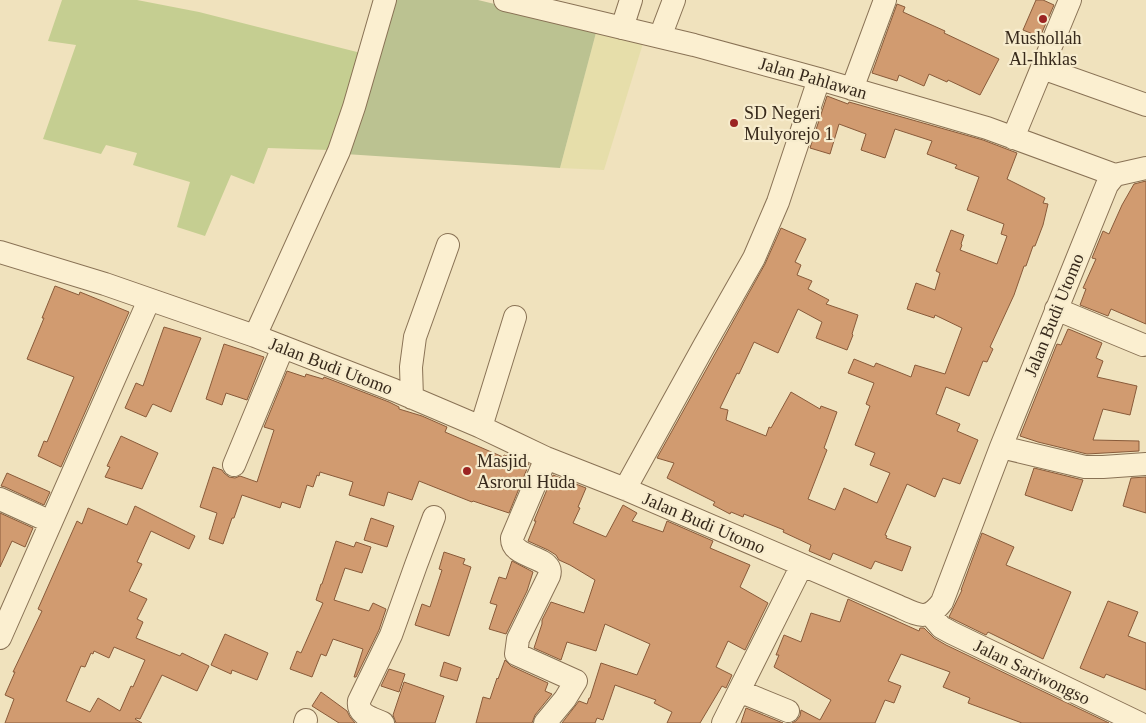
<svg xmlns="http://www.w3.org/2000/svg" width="1146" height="723" viewBox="0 0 1146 723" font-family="'Times New Roman',serif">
  <rect width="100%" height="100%" fill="#f0e2bd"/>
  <!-- farmland -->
  <path fill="#e6deaa" d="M597,29L644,40L604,170L560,168Z"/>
  <!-- green -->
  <path fill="#c5ce91" d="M62,0H137L199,12L361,53L329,150L268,148L254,184L231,175L205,236L177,227L190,182L133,165L137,153L106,145L101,154L43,139L76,45L48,41Z"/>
  <!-- cemetery -->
  <path fill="#bbc291" d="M391,0H478L597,29L560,168L345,154Z"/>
  <!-- building -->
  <path fill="#d19b70" stroke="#895b3a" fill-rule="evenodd" d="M1036,0H1043L1054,5L1040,37L1023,30Z
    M897,4L905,7L903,12L945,31L944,33L999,59L980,95L948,80L947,82L929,74L924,86L899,75L897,81L872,73Z
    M827,96L848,104L849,102L983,140L1017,153L1007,179L1045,198L1043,203L1048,204L1043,225L1035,246H1033L1026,266H1024L1014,295L990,347L993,349L987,362L983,361L969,396L946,387L936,414L960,424L957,431L978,440L960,484L943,478L935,497L907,484L885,535L887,536L886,538L911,547L902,571L875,561L871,569L833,553L830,560L809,551L811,545L783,532L784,530L744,514L743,517L731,512L730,514L713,505L715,502L667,478L674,463L657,458L765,264L781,228L806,239L795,262L801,265L797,275L812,281L808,289L829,300L826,304L858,315L852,334L853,335L847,350L816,338L822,322L798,309L778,353L754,342L739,374L737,373L720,408L728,410L726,420L766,436L769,427L771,428L791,392L820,409L821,406L837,412L824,448L827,450L808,499L835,510L844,488L877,503L890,473L870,465L875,453L855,445L870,406L866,404L874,383L848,373L854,359L874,367L876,363L911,377L915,365L945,374L962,328L935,315L934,318L907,309L916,283L935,290L940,273L936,271L951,230L964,235L961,244L962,245L960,250L997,264L1007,236L1001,234L1004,224L967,210L979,177L955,168L957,165L927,154L932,141L895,129L885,158L861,150L866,134L839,124L830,154L810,148Z
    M1146,181V324L1111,309L1108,316L1080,305L1086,289L1083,288L1096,259L1092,258L1103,231L1109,234L1122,205L1134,184Z
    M55,286L79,295L80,292L129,312L61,467L38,456L44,441L47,442L74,377L27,359L44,318H42Z
    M164,327L201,338L171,412L153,404L152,405L146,417L125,408L136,383L143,386Z
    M1068,329L1071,330L1102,343L1096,358L1103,361L1097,377L1137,386L1130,415L1103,409L1093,440L1139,441V451L1087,454L1038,442L1020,436L1057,344L1061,345Z
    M224,344L264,357L247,400L226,393L222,405L206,399Z
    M287,371L305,377L306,374L323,379L324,377L389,402L399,407V409L422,416L447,427L445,432L503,457L504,455L529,464L509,513L473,501L472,502L419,481L412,500L388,492L384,506L349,495L353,482L320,472L319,476L317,475L313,487L307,485L300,508L282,502L280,508L242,495L234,518H232L223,544L209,539L217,513L200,507L213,467L222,470L224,473L229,477L235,478L240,476L257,482L274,430L264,427Z
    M121,436L158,453L142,489L105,477L110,467L107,466Z
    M1034,468L1083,480L1072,511L1025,495Z
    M7,473L50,492L44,505L5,487L1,486Z
    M553,475L586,488L578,507L580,508L573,523L606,537L623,505L637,513L632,521L663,532L667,521L713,541L710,548L750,565L740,587L768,603L745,650L728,641L716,667L732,675L726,688L722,686L700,723H667L672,712L654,703L656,700L615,685L603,720L597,718L595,723H562L579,701L587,704L589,698H590L601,663L637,675L650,644L605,624L596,651L567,642L561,660L534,648L542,624V620L551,602L584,613L595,580L570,565L559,560L556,555L548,550L528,541L536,521H534Z
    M1146,477V513L1123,506L1131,478Z
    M135,506L195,536L189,549L151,531L137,562L142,564L129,591L147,599L137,619L143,622L136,638L180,656L182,653L209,666L197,691L162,675L140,719L136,718L135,719L142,723H5L14,699L5,695L15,672H13L42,611L38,609L77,521L82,524L88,508L127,525ZM114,647L145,660L133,687L131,686L120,711L98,698L90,712L66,701L81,666L85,667L91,653L93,654L94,651L109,658Z
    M0,513L33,528L25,547L12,541L0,567Z
    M371,518L394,526L387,547L364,540Z
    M982,533L1014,547L1006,565L1071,592L1043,659L988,632L986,635L949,617L962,590H961Z
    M336,541L354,547L356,542L371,547L362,573L345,568L334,600L369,611L373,603L386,609L379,630L356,677H354L363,649L333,639L326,656L321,654L312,677L290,669L297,651L301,653L323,603L316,600L321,584H322Z
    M444,552L465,559L463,564L471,567L449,636L415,625L422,604L430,607L442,570L439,569Z
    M512,561L533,572L527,591L506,634L489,629L497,605L490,603L499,577L506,579Z
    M848,599L919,631L920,628H924L934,638L946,645L1109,723H1022L968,703L970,698L943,687L950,672L901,654L888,681L901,686L894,703L885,700L875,723H792L796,721L800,716L801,710L820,720L831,700L774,667L779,655H776L784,635L801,642L811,613L840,622Z
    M1108,601L1138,612L1128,636L1146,643V690L1106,674L1104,678L1080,668Z
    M225,634L268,653L257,680L232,670L231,674L211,665Z
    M505,660L511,666L548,683L545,691L552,694L535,715L532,723H476L483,697L490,699L497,678L498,679Z
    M444,662L461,668L457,681L440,676Z
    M389,669L405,674L399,692L381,686Z
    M404,682L444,696L435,723H396L393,715Z
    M321,692L347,711L350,717L355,723H339L312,706Z
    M746,708L783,723H741Z"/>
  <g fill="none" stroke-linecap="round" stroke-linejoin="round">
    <defs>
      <path id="minor" d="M505,0L694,45L819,79L987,128L1115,175
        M622,28L631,0
        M660,37L674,0
        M1042,68L1146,105
        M852,89L885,0
        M1013,138L1070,0
        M0,252L105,284L255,336L394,390L481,427L546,458L625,489L898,606C918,615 927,622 942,602L1001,447L1107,185L1115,175L1146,168
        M1056,309L1143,345
        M255,336L339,151L354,107L385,0
        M412,398L411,367L415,337L448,245
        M481,427L515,317
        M1001,447L1085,467H1103L1146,464
        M234,465L283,347
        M625,489L704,346L754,258L778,202L819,79
        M0,499L51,522
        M930,614L941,627L952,633L1139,723
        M0,638L149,300
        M739,691L788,711
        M305,723L306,720
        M383,723C372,718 357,715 359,701L391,635L416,565L434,517
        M545,723L565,699L576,681L516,654L518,639L549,576C550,573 550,570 549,568C543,556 511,556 512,538L546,458
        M723,723L802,565"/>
    </defs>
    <!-- minor casing -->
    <use href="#minor" stroke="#897255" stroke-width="24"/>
    <!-- minor -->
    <use href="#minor" stroke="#fbefd0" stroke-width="22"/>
  </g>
  <!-- markers -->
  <g fill="#9b2422" stroke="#f7eccd" stroke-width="2">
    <circle cx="1043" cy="19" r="5"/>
    <circle cx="734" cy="123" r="5"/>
    <circle cx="467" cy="471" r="5"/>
  </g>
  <g text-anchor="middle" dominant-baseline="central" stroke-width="4.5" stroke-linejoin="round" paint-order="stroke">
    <!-- poi labels -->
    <g font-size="18" fill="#37291b" stroke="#f7eccd" text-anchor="start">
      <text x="1043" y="38" text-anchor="middle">Mushollah<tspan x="1043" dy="21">Al-Ihklas</tspan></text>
      <text x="744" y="113">SD Negeri<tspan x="744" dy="21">Mulyorejo 1</tspan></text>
      <text x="477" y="461">Masjid<tspan x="477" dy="21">Asrorul Huda</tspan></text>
    </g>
    <!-- street labels -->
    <g font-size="18" fill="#37291b" stroke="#f7eccd">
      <text transform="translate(813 78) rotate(16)">Jalan Pahlawan</text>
      <text transform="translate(1054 315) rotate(-68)">Jalan Budi Utomo</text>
      <text transform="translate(331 366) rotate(21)">Jalan Budi Utomo</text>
      <text transform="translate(704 523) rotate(23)">Jalan Budi Utomo</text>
      <text transform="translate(1032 672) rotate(26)">Jalan Sariwongso</text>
    </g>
  </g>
</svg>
